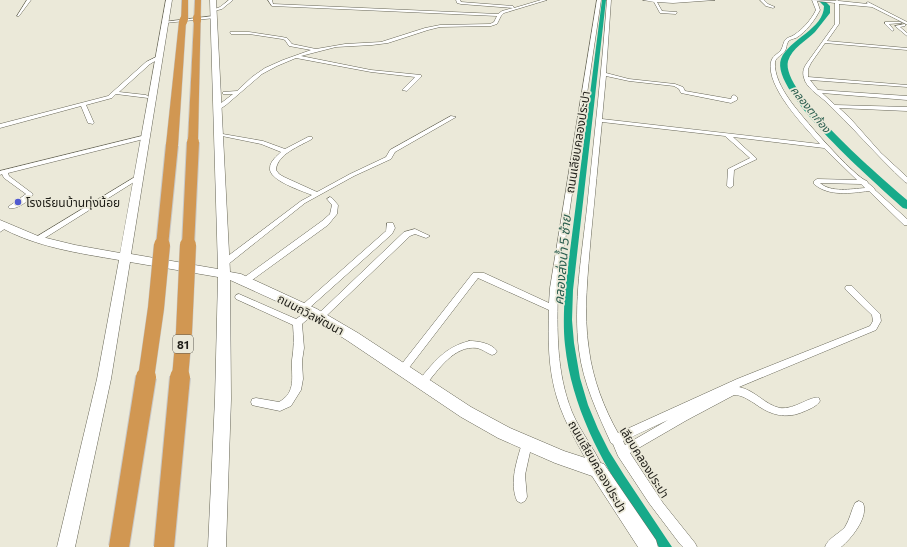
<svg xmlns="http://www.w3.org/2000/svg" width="907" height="547" viewBox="0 0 907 547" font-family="Commissioner,'Noto Sans Thai',sans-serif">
  <rect width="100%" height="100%" fill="#ebe9d9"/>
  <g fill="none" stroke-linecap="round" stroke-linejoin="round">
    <!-- canal -->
    <path fill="#17aa8a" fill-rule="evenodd" d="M602,0H606L573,290L572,320L574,343L580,378L588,405L598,429L609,451L624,475L672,547H659C616,486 573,421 565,345C563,327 564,308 565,290Z"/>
    <!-- river -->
    <path fill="#17aa8a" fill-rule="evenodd" d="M818,0H824L830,6V13C825,19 820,26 815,32C806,41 792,48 788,61C780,92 883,179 907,200V209L903,208C879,186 769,92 781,59C789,39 824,29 824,6Z"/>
    <defs>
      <path id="street" d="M27,0H31L19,16H17Z
        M229,0H233L222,9L214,11L212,10L220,7Z
        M268,0H272L273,4L498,14L502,11L513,8L461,4L457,3L456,0H460L461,2L513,6L514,8L541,0H547L504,13L501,16L497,24L491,26L440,27L428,30L388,43L372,45L336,47L301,56L371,70L421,75V77L407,91L402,90L415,77L371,72L296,58L277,66L262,74L226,105L220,109H216V107L233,94H223V92L237,91L252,77L265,68L283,60L311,50L289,46L285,40L282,39L249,34H231L230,32H249L282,37L287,38L292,44L316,49L345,44L381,42L425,28L440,25L490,24L494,22L497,16L272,6Z
        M597,0H601L558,288C557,330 556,372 572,412C580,431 594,448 603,468L601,472L597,473L593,472C580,448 565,424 557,398C548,369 548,339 549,310L478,278L405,373L402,374L399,373L397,370L473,273H484L549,303L550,288Z
        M607,0H611L606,73L629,79L675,84L683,87L685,91L731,99L732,96L734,95L737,97V100L731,103L681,93L679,89L674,86L629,81L606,76L602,119L820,144C804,126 766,87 771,62C772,56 778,54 781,50C783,47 783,42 786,39C788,37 791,37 794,35C803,29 811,20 816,10L812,0L835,1L837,0L839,1L868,4L866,3L868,2L907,22V24H906L872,7L839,4V24L827,41L907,48V50L825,43L811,63L808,69V77L907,85V87L810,80L818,90L907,96V100L822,93L835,105L907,107V111L839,108L849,117L881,153L907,177V183L905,182C877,156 851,125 824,100C817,94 806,87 804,78C802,72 804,67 807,63L835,24V3L817,1L820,10C815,20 806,32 796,38C793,39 790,39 788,42C786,45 787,48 785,51C782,55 776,57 775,62C774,75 782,89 789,99C798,113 855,178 867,181L868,183L874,188L875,190L907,219V225H904L869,191C851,193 829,197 814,184V181L817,179L857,180L824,148L733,137L757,159L734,170L733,186L730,188L727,186L728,169L750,158L725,136L602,122C598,160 595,197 591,235C588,273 583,312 589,350C593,380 604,408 618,433L737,379L870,326L873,321L872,315L846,290L845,288L846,286H852L880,314L881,321L876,330L739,387C755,390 765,405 780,408C795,410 811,395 819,398L820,401C817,406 810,409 805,411C786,420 770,415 754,403C747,399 742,395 734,395L687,420L630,453L663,503L695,543L697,547H683L680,544L649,503L618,456L613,444L611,443C598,414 583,383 579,350C573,303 582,254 587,208C594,138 602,70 607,0ZM820,183L861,184L865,188C851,189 831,193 820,183ZM668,420L625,445L623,441Z
        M643,0H715L673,3L657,2L662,11L677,12L676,14L660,13L654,2Z
        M760,0H764L768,4L775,7L773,8L766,6Z
        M214,16L215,18L165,23L163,22Z
        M885,22H900L902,23L889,24L894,30L892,31L885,24Z
        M905,24V26L900,27L907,33V36L895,26Z
        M158,56L162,57L150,64L119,92L146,95L149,97L148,98L116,94L112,98L86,105L94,123L93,124L88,123L81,106L0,128V124L108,96L146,62Z
        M451,116L456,117L395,152L391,159L354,176L305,203L226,266H220L219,264L220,262L301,201L312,195C302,191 268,180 270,168C270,161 277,156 281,152L261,144L217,135V133L263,141L285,149L308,137H312V139C300,146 277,154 276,170L279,174L284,177L317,192L350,174L386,157L390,150Z
        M146,135L149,137L148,138L8,173L9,176L33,194C29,201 17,210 9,208L8,207L26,194L4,178L2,174L0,175V171Z
        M140,174L142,175V177L40,241H34L33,239Z
        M330,197L332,198L338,205L337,214L328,225L248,283H242L241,281L242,279L322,221L330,214L332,205L327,199Z
        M387,223H393L395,228L392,234L307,310H301L300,308L301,306L386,231Z
        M2,224H5L9,226L0,232V226Z
        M415,229L430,236L426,238L415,234L410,236L323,319H317L316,317L317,315L404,232Z
        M239,294L296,319C302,315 308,308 315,310L316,312L302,324L304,348L302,361L303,379L301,390L291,406L280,411L256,406L252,405L251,402L252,399L256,398L279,402C297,392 291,376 292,360C294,347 294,338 293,325L236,299L235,297L236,295Z
        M469,341C478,341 491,343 497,351L495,354L492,355C487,353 482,349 477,348C454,345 438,370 425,386L422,387L419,386L417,383L419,380C434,362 445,347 469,341Z
        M527,438L531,440L532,443L525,475L527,497L525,501L521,503L517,501C509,482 517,461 522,443L523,440Z
        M859,501L863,503C869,517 851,539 841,547H825C828,538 839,534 845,527C850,519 851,511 855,503Z"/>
      <path id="secondary" d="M166,0H172L131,254L218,269L210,0H216L230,272L241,274L317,309L358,333L471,407L510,428L564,451L604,464L656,540L658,547H638L592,476L555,463L498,438L461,417L348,341L307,315L230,280L231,399L226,547H208L215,399L218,277L130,262L111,379L75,547H57L97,379L119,260C78,253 36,247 0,227V220L38,236L75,245L120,253Z"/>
      <path id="highway" d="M182,0H188V19L186,21L178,145L172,148L166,145L179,22L181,20Z
        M195,0H201L198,140L193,143L188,140Z"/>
    </defs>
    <!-- street casing -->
    <use href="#street" stroke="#676657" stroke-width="1"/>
    <!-- secondary casing -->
    <use href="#secondary" stroke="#676657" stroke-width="1"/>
    <!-- highway casing -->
    <use href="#highway" stroke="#c9c9c8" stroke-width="1"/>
    <!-- street -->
    <use href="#street" fill="#fff" fill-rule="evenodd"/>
    <!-- secondary -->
    <use href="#secondary" fill="#fff" fill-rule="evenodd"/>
    <!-- highway -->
    <use href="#highway" fill="#d19752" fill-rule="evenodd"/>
    <defs>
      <path id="highway-bridge-far4" d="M197,18V20
        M183,22L184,19"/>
      <path id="highway-bridge-far3" d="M193,143V140"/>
      <path id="highway-bridge-far2" d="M162,246L172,145
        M188,246L193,142"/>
      <path id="highway-bridge-far1" d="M146,378L156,308L162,245
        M180,378L184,332L188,245"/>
      <path id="highway-bridge" d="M119,547L146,377
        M164,547L180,377"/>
    </defs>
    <!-- highway-bridge-far4 casing -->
    <use href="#highway-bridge-far4" stroke="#c9c9c8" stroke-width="8" stroke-linecap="butt"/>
    <!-- highway-bridge-far3 casing -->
    <use href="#highway-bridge-far3" stroke="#c9c9c8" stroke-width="10" stroke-linecap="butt"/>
    <!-- highway-bridge-far2 casing -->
    <use href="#highway-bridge-far2" stroke="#c9c9c8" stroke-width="14" stroke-linecap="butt"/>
    <!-- highway-bridge-far1 casing -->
    <use href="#highway-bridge-far1" stroke="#c9c9c8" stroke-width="17" stroke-linecap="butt"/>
    <!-- highway-bridge casing -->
    <use href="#highway-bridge" stroke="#c9c9c8" stroke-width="22" stroke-linecap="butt"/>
    <!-- highway-bridge-far4 -->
    <use href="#highway-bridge-far4" stroke="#d19752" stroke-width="8"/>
    <!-- highway-bridge-far3 -->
    <use href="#highway-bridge-far3" stroke="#d19752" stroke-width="10"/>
    <!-- highway-bridge-far2 -->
    <use href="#highway-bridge-far2" stroke="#d19752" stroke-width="12"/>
    <!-- highway-bridge-far1 -->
    <use href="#highway-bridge-far1" stroke="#d19752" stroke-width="16"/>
    <!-- highway-bridge -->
    <use href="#highway-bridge" stroke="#d19752" stroke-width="20"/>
  </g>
  <!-- markers -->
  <circle fill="#505ad0" stroke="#ebe9d9" stroke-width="1.5" cx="18" cy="202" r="4"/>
  <g text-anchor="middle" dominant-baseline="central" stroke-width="3.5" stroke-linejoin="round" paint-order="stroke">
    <!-- far-water labels -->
    <g font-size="11" font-style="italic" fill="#285c4d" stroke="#ebe9d9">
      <text transform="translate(811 109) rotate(51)">คลองตาก้อง</text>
    </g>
    <!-- shield labels -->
    <rect fill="#ebe9d9" stroke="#5c5b52" stroke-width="1" x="173" y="335" width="20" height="18" rx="3"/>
    <g font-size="11" font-weight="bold" fill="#1f1e18">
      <text x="183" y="344">81</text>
    </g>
    <!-- street labels -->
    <g font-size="12" fill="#1f1e18" stroke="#ebe9d9">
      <text transform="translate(577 142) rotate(-81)">ถนนเลียบคลองประปา</text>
      <text transform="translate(311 314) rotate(28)">ถนนถวิลพัฒนา</text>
      <text transform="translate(645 462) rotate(58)">เลียบคลองประปา</text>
      <text transform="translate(598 466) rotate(60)">ถนนเลียบคลองประปา</text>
    </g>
    <!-- poi labels -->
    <g font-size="12" fill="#1f1e18" stroke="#ebe9d9" text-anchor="start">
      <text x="26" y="202">โรงเรียนบ้านทุ่งน้อย</text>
    </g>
    <!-- water labels -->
    <g font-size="13" font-style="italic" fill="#285c4d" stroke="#ebe9d9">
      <text transform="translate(562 260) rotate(-85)">คลองส่งน้ำ 5 ซ้าย</text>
    </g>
  </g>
</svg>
